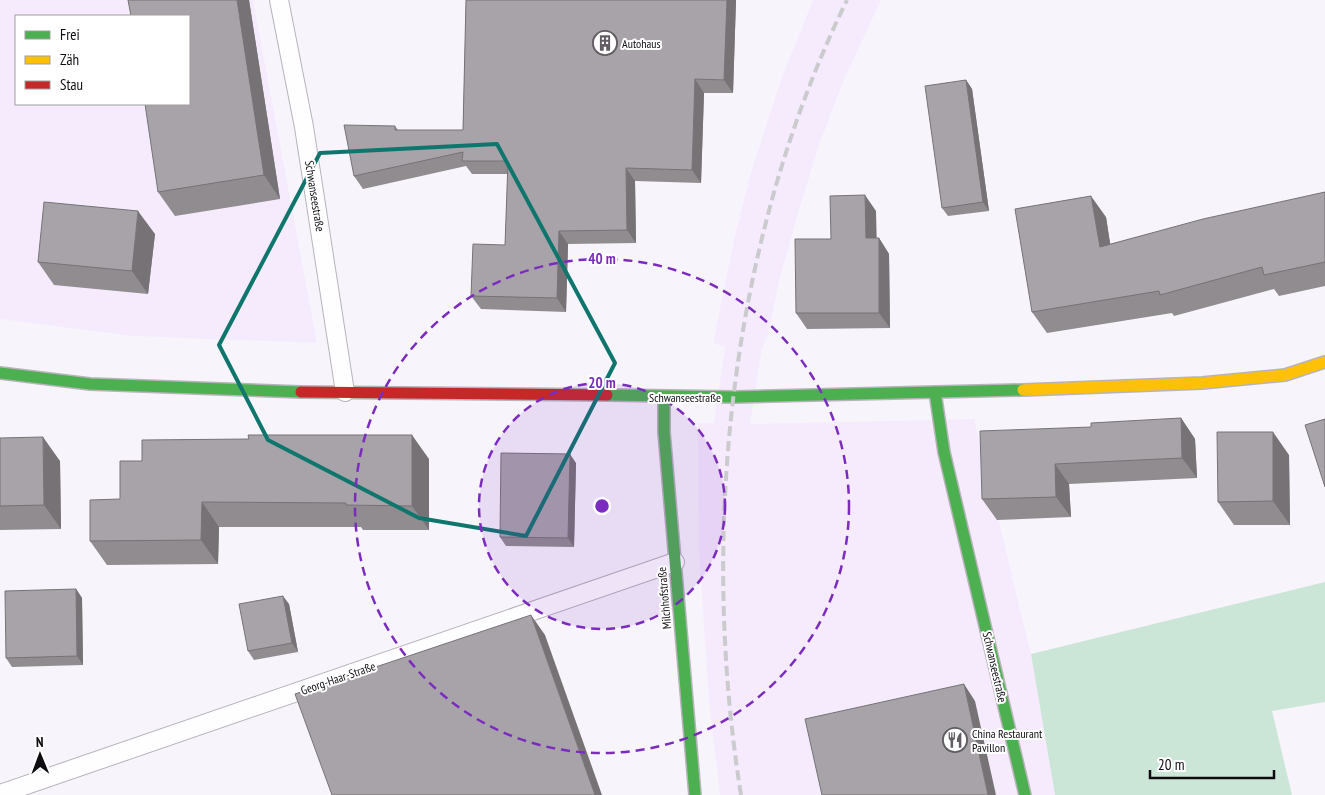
<svg xmlns="http://www.w3.org/2000/svg" width="1325" height="795" viewBox="0 0 1325 795" font-family="'PT Sans Narrow',sans-serif">
  <rect width="100%" height="100%" fill="#f8f4fc"/>
  <!-- built -->
  <path fill="#f5ebfd" fill-rule="evenodd" d="M0,0H253L317,343L132,336L0,319ZM16,16H189V104H16Z
    M813,0H881L844,80L819,145L796,220L779,282L767,339L762,348L750,424L974,419L1031,654L1055,795H720L709,702L699,551L698,423H714L725,347L713,343L734,240L751,172L782,77Z"/>
  <!-- green -->
  <path fill="#cbe6d7" d="M1325,582V702L1272,711L1292,795H1055L1031,654Z"/>
  <g fill="none" stroke-linecap="round" stroke-linejoin="round">
    <defs>
      <path id="lane" d="M279,0L304,127L345,392
        M0,794L675,562"/>
      <path id="fast" d="M0,373L90,384L301,392
        M935,392L944,452L1025,795
        M607,395L735,397L1023,390
        M664,398V432L695,795"/>
      <path id="slow" d="M1023,390L1202,383L1285,375L1325,362"/>
      <path id="jam" d="M301,392L607,395"/>
    </defs>
    <!-- lane casing -->
    <use href="#lane" stroke="#b7b3ba" stroke-width="20"/>
    <!-- fast casing -->
    <use href="#fast" stroke="#b7b3ba" stroke-width="14"/>
    <!-- slow casing -->
    <use href="#slow" stroke="#b7b3ba" stroke-width="14"/>
    <!-- jam casing -->
    <use href="#jam" stroke="#b7b3ba" stroke-width="14"/>
    <!-- lane -->
    <use href="#lane" stroke="#fefdff" stroke-width="18"/>
    <!-- fast -->
    <use href="#fast" stroke="#4caf50" stroke-width="11"/>
    <!-- slow -->
    <use href="#slow" stroke="#ffc107" stroke-width="11"/>
    <!-- jam -->
    <use href="#jam" stroke="#c62828" stroke-width="11"/>
    <!-- rail -->
    <path stroke="#cbcacc" stroke-width="4" stroke-dasharray="10 5" stroke-linecap="butt" d="M741,795C699,533 730,239 847,0"/>
  </g>
  <!-- wall -->
  <path fill="#908c90" d="M249,0L280,199L175,216L158,192Z
    M466,0H736L733,93H704L701,183L635,181L636,243L568,244L566,312L481,309L471,296L505,245L508,174H472L466,166L363,189L354,176L395,126L398,130H463Z
    M966,80L972,89L989,211L948,216L942,208Z
    M1325,192V286L1279,296L1274,289L1174,316L1172,313L1047,333L1032,312L1106,217L1110,244Z
    M876,211V238H879L889,254L890,328L807,329L796,313Z
    M155,234L148,294L54,285L38,262Z
    M1181,418L1195,439L1197,478L1069,484L1071,517L997,520L982,499L1091,427Z
    M0,438L60,461L61,529L0,530Z
    M1289,455L1290,525H1234L1218,502Z
    M429,459V530H363L361,527H219L218,564L107,565L90,541L120,499Z
    M576,463L574,547L506,546L500,537Z
    M76,589L82,598L83,665L12,667L6,658Z
    M289,604L298,652L254,660L248,651Z"/>
  <!-- shaded-wall -->
  <path fill="#767276" d="M237,0H249L280,199L264,175Z
    M727,0H736L733,93L724,80Z
    M695,79L704,93L701,183L692,170Z
    M966,80L972,89L989,211L983,202Z
    M626,168L635,181L636,243L627,230Z
    M865,195L876,211L877,253L866,238Z
    M1091,196L1106,217L1114,268L1100,247Z
    M138,211L155,234L148,294L132,271Z
    M559,231L568,244L566,312L557,298Z
    M879,238L889,254L890,328L879,313Z
    M1181,418L1195,439L1197,478L1182,458Z
    M1273,432L1289,455L1290,525L1273,501Z
    M412,435L429,459V530L412,506Z
    M43,437L60,461L61,529L44,505Z
    M570,454L576,463L574,547L568,538Z
    M1055,464L1069,484L1071,517L1056,497Z
    M202,502L219,527L218,564L201,540Z
    M76,589L82,598L83,665L77,656Z
    M283,596L289,604L298,652L292,643Z
    M531,615L545,635L602,795H595Z
    M964,684L975,701L996,795H988Z"/>
  <!-- building -->
  <path fill="#a8a3a8" stroke="#767276" d="M128,0H237L264,175L158,192L145,104H189V16H131Z
    M466,0H727L724,80L695,79L692,170L626,168L627,230L559,231L557,298L471,296L473,244L505,245L508,161H462L463,152L354,176L344,125L395,126V130H463Z
    M966,80L983,202L942,208L925,86Z
    M1325,192V262L1264,275L1262,267L1160,295L1159,291L1032,312L1015,209L1091,196L1100,247L1203,219Z
    M865,195L866,238H879V313H796L795,239H831L830,196Z
    M44,202L138,211L132,271L38,262Z
    M1181,418L1182,458L1055,464L1056,497L982,499L980,431L1091,427V423Z
    M1325,419V487L1305,425Z
    M1217,432H1273V501L1218,502Z
    M248,435H412V506L346,505V503L202,502L201,540L90,541V500L120,499V461H142V440L249,439Z
    M43,437L44,505L0,506V438Z
    M501,453L570,454L568,538L500,537Z
    M76,589L77,656L6,658L5,591Z
    M283,596L292,643L248,651L239,604Z
    M531,615L595,795H332L295,694Z
    M964,684L988,795H822L805,719Z"/>
  <!-- marked area -->
  <path fill="none" stroke="#0f766e" stroke-width="4" stroke-linejoin="round" d="M497,144L615,363L526,536L419,518L268,440L219,345L320,153Z"/>
  <!-- distance rings -->
  <circle cx="602" cy="506" r="123" fill="#7b2cbf" fill-opacity=".12"/>
  <g fill="none" stroke="#7b2cbf" stroke-width="2.5" stroke-dasharray="9 6">
    <circle cx="602" cy="506" r="123"/>
    <circle cx="602" cy="506" r="247"/>
  </g>
  <!-- icons -->
  <defs>
    <symbol id="building-ring" viewBox="-11 -11 22 22"><circle r="9.5" fill="#fff" stroke="#615d63" stroke-width="1.5"/><path d="M-4-6H4V6H1V3H-1V6H-4ZM-2.5-4.3h1.7v1.8h-1.7ZM.8-4.3h1.7v1.8H.8ZM-2.5-1h1.7V.8h-1.7ZM.8-1h1.7V.8H.8Z" fill="#615d63"/></symbol>
    <symbol id="restaurant-ring" viewBox="-11 -11 22 22"><circle r="9.5" fill="#fff" stroke="#615d63" stroke-width="1.5"/><path d="M-5-6h1v4h1v-4h1v4h1v-4h1v5L-1.5 .5V6h-2V.5L-5-1ZM5-6V6H3V1.5H1.5Q1.5-4 5-6Z" fill="#615d63"/></symbol>
  </defs>
  <g fill-rule="evenodd">
    <use href="#building-ring" x="591" y="29" width="28" height="28"/>
    <use href="#restaurant-ring" x="941" y="726" width="28" height="28"/>
  </g>
  <g text-anchor="middle" dominant-baseline="central" stroke-width="4" stroke-linejoin="round" paint-order="stroke">
    <!-- poi labels -->
    <g font-size="12" fill="#0f0c11" stroke="#fff" text-anchor="start">
      <text x="622" y="43">Autohaus</text>
      <text x="972" y="733">China Restaurant<tspan x="972" dy="14">Pavillon</tspan></text>
    </g>
    <!-- street labels -->
    <g font-size="12" fill="#0f0c11" stroke="#fff">
      <text transform="translate(315 196) rotate(81)">Schwanseestraße</text>
      <text x="685" y="397">Schwanseestraße</text>
      <text transform="translate(664 598) rotate(-95)">Milchhofstraße</text>
      <text transform="translate(995 667) rotate(77)">Schwanseestraße</text>
      <text transform="translate(338 678) rotate(-19)">Georg-Haar-Straße</text>
    </g>
  </g>
  <circle cx="602" cy="506" r="8" fill="#7b2cbf" stroke="#fff" stroke-width="2.5"/>
  <g font-size="15" text-anchor="middle" font-weight="bold" fill="#7b2cbf" stroke="#fff" stroke-width="4" stroke-linejoin="round" paint-order="stroke">
    <text x="602" y="264">40 m</text>
    <text x="602" y="388">20 m</text>
  </g>
  <!-- legend -->
  <rect x="15" y="15" width="175" height="90" fill="#ffffff" stroke="#9f9ea0"/>
  <rect x="25" y="31" width="25" height="8" fill="#4caf50" stroke="#9f9ea0"/>
  <text x="60" y="40" font-size="15" fill="#0f0c11">Frei</text>
  <rect x="25" y="56" width="25" height="8" fill="#ffc107" stroke="#9f9ea0"/>
  <text x="60" y="65" font-size="15" fill="#0f0c11">Zäh</text>
  <rect x="25" y="81" width="25" height="8" fill="#c62828" stroke="#9f9ea0"/>
  <text x="60" y="90" font-size="15" fill="#0f0c11">Stau</text>
  <!-- north arrow -->
  <g transform="translate(40 755) rotate(359)" stroke="#ffffff" stroke-width="4" paint-order="stroke">
  <path d="M0-4L9 19L0 12L-9 19Z" fill="#0f0c11"/>
  <text y="-8" font-size="14" font-weight="bold" text-anchor="middle" fill="#0f0c11">N</text>
  </g>
  <!-- scale -->
  <path d="M1150 770v8h124v-8" fill="none" stroke="#0f0c11" stroke-width="2.5"/>
  <text x="1158" y="770" font-size="15" fill="#0f0c11" stroke="#ffffff" stroke-width="4" paint-order="stroke">20 m</text>
</svg>
